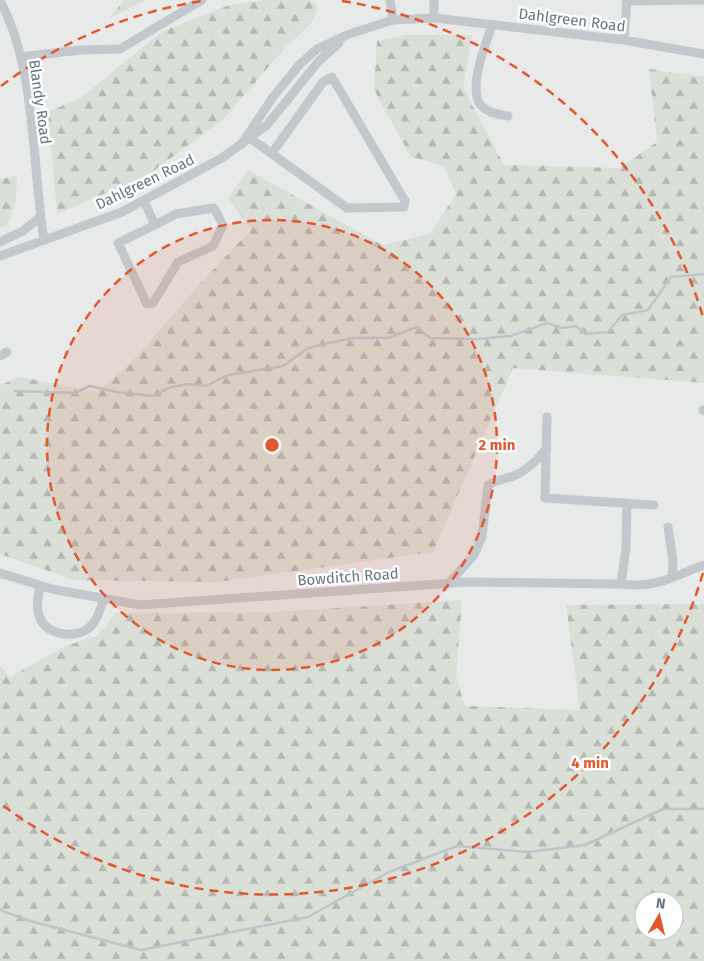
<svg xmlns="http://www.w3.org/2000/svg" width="704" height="961" viewBox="0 0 704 961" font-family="'Fira Sans',sans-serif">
  <defs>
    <pattern id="forest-firs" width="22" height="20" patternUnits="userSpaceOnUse" patternTransform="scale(1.25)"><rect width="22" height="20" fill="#dadfd7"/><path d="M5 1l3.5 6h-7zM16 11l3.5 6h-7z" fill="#b4b9b4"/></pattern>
  </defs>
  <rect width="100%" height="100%" fill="#fafaf8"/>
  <!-- built -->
  <path fill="#e8e9e9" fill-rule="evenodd" d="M0,0H704V961H0ZM644,901H674V931H644Z"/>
  <!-- forest -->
  <path fill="url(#forest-firs)" fill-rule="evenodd" d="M124,0H146L110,18Z
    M263,0H311L318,7L312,22L282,51L224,119L148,175L57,214L48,112L80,98L163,31L227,6Z
    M406,35H472L463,88L504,165L620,168L657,142L649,69L704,77V383L513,368L433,552L217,582L74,580L0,554V385L20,377L97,392L129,365L207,276L251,230L228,198L248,170L382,245L430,234L456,194L444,166L411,157L374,90L377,41Z
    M17,176L16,200L8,224L0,228V179Z
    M462,600L456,676L465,706L580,710L566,605L704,604V961H0V666L10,677L65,646L97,636L116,613L272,612ZM644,901H674V931H644Z"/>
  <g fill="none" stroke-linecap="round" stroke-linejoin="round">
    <!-- stream -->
    <path stroke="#bbc7cb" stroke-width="2.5" d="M15,391L74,393L90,386L116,392L153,396L171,387L188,384L206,386L228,375L283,366L308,348L351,338H388L417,327L430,338L476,339L511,336L547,323L562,328L576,326L585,334L608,332L622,315L648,310L671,277L704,274
      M0,910L30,921L141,950L308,917L389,872L457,846L528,852L585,845L663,809H704"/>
    <!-- minor -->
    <path stroke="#c3c8cc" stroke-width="9" d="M390,0L393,20
      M434,0V18
      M0,1C36,66 32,166 44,240
      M627,1L704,0
      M492,25C486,44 468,86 480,104C486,113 499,114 508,116
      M624,40L627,0
      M21,57L80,50L120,49L202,0
      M250,138L347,208L404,207L405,201L332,77L323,82L272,153
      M241,145L273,97L300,64L317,49L349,34L393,20L434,18L624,40L704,54
      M144,201L155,225L118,243L147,304L153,303L178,262L213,246L223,225L214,208L176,214L155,225
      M0,242L23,231L40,217
      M0,256L122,212L222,158L267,125L318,62L339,43
      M0,356L7,352
      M703,410L704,411
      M547,417L545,498L654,505
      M668,527L673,561L672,578
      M0,573L52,589L140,605L467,582L621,584L626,548L627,503
      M449,583L474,555L482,537L488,485C498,479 508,479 518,474C530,468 539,458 547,448
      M621,584C656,589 673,576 704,565
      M40,586C38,597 35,609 41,620C50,637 80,639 92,625C98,618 101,608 103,600"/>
  </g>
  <!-- distance rings -->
  <circle cx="272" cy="445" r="225" fill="#e4572e" fill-opacity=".12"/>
  <g fill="none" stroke="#e4572e" stroke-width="2.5" stroke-dasharray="9 6">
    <circle cx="272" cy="445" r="225"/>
    <path d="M703 573A450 450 0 0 1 1 804M1 86A450 450 0 0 1 202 1M342 1A450 450 0 0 1 703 317"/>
  </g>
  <g text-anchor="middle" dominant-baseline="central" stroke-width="5" stroke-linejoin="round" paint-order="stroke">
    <!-- street labels -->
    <g font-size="15" fill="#657683" stroke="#fff">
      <text transform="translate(572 20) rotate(7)">Dahlgreen Road</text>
      <text transform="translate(40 102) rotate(82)">Blandy Road</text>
      <text transform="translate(145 182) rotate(-26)">Dahlgreen Road</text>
      <text transform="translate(348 577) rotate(-4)">Bowditch Road</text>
    </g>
  </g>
  <circle cx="272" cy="445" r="8" fill="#e4572e" stroke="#fff" stroke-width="2.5"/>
  <g font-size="15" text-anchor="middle" font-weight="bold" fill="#e4572e" stroke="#fff" stroke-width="5" stroke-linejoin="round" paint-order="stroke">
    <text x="497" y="450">2 min</text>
    <text x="590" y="768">4 min</text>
  </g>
  <!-- north arrow -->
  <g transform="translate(659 916) rotate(8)"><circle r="24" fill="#ffffff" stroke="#c1c8cd"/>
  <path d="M0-4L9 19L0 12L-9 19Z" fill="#e4572e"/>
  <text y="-8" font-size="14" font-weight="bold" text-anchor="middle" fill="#657683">N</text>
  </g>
</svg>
